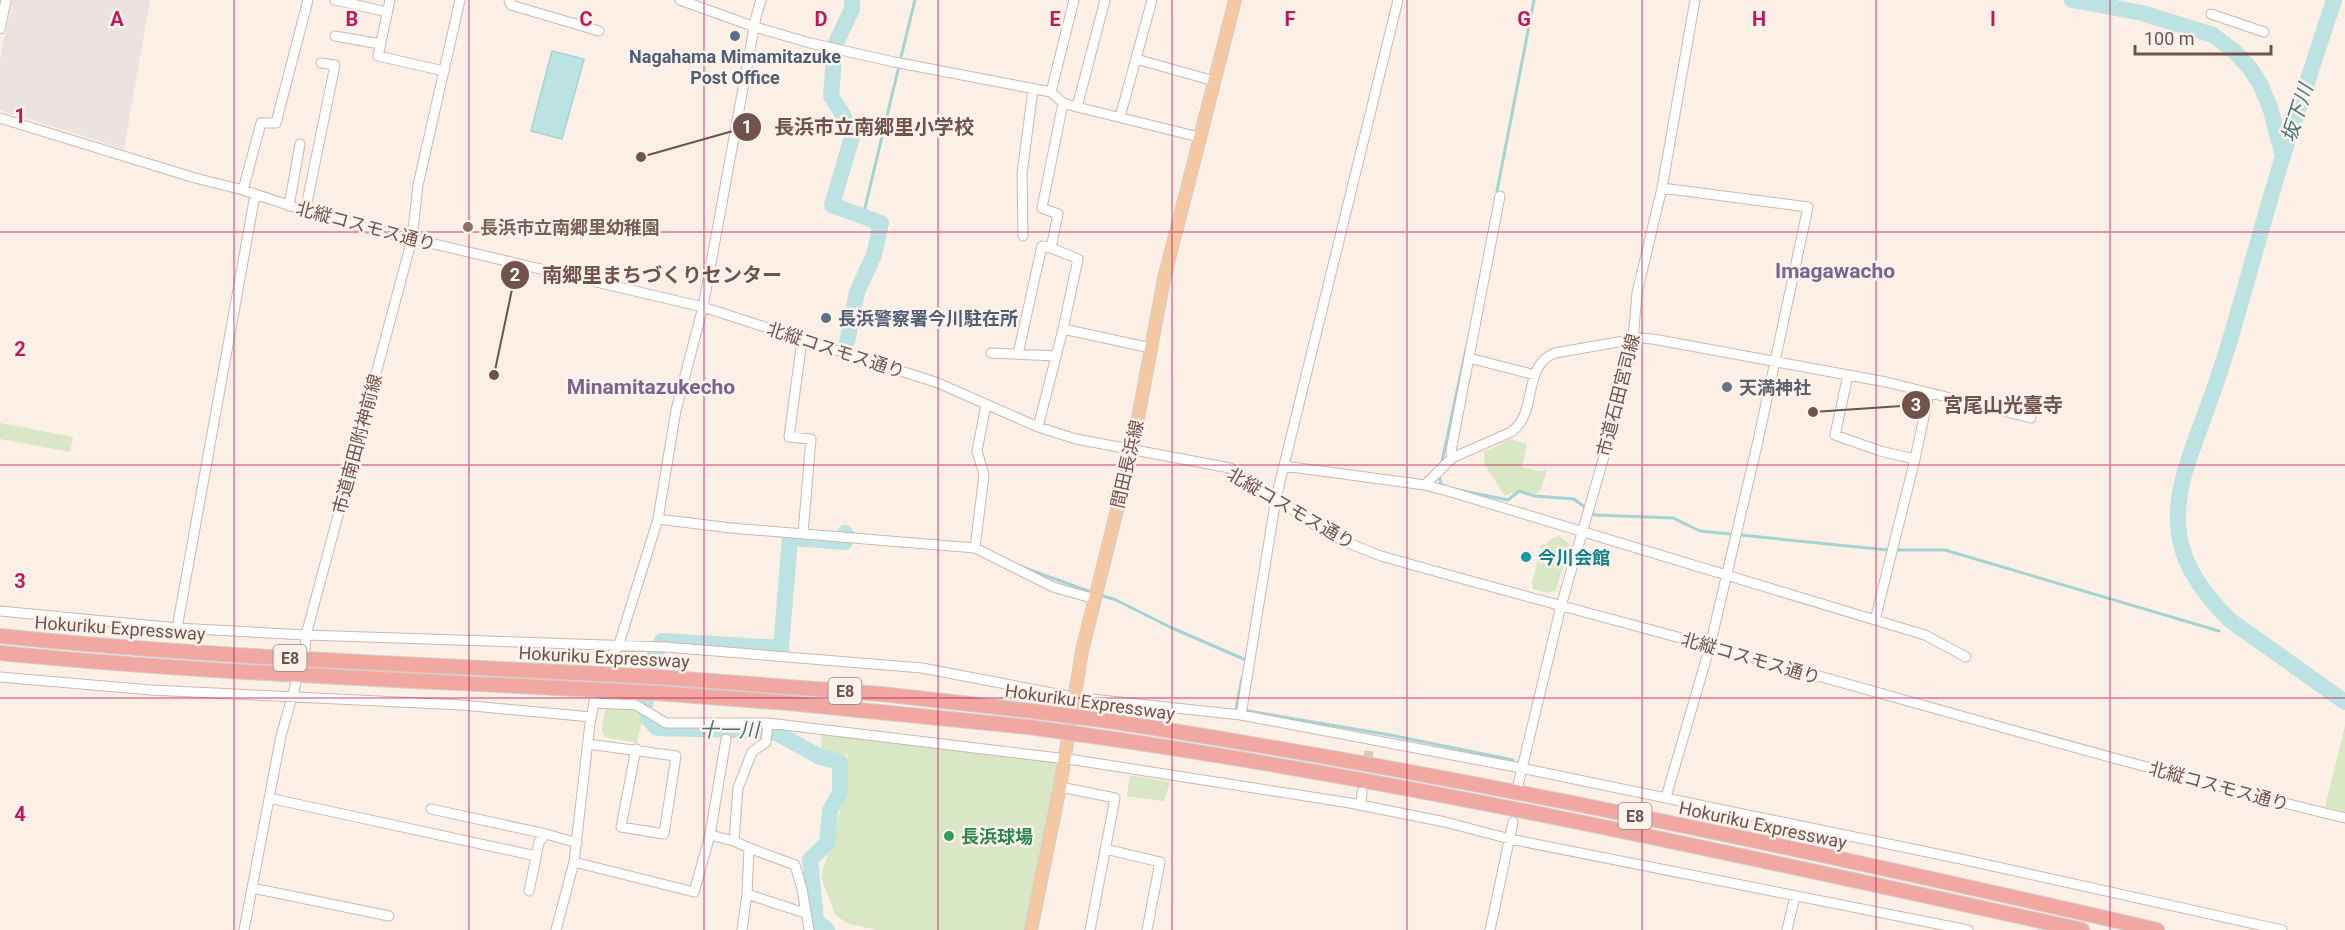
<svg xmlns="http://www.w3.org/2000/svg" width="2345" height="930" viewBox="0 0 2345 930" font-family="Roboto,'Noto Sans JP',sans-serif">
  <rect width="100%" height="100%" fill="#fbefe6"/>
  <!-- industrial -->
  <path fill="#ebe3df" d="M12,0H150L124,149L0,110V60Z"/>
  <!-- green -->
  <path fill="#d9e7c5" d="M0,423L73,437L70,452L0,439Z
    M1511,439L1527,444L1522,467L1538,471L1547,470L1541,489L1536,494L1518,490L1505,496L1485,465L1484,452Z
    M1559,536L1570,544L1556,590L1548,593L1533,589L1532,583L1542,544L1546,545L1548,541Z
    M606,705L644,711L637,743L605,737L602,730Z
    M2345,726V812L2325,807Z
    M822,729L1060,755L1024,930H877L846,923L835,914L821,877L846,790L848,755L821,751Z
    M1130,775L1170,782L1164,801L1127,796Z"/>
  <!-- water -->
  <path fill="#bce3e2" stroke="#a3d4d3" stroke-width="1.5" d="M552,51L584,59L562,139L531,131Z"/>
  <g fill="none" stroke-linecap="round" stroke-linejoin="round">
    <!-- stream -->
    <path stroke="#a3d4d3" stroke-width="3" d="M901,57L915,0
      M1497,191L1534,0
      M863,216L899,66
      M1441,466L1466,349
      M1439,475L1441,484L1446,487
      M1458,490L1508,500L1519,491L1535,496L1574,499L1595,515L1673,518L1700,531L1888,550H1945L2219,631
      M845,533H853
      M1022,567L1091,592
      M1100,595L1116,600L1172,628L1246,660
      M2227,624L2231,621
      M1242,678L1236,709L1390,735L1513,760"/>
    <!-- river -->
    <path stroke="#bce3e2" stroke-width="16" d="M2072,0L2142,13L2213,35L2234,51L2250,68L2260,84L2270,107L2283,156
      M847,342L857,292L874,255L881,223L832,205L852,137L843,115L831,96L835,45L852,9V0
      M2230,620C2203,594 2179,562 2178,523C2176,481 2197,439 2210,400C2216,385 2221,368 2226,353C2246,287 2263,221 2283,156C2300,104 2317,52 2334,0
      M2231,621L2345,702
      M646,702C647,679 651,661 662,641L781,648L790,538L845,542V533
      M648,718L657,728L773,731L820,757L840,762V793L830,810L827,843L810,860L816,921L827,930"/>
    <!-- minor-tunnel -->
    <path stroke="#d9c8c0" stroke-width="9" stroke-dasharray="9 4.5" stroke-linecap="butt" d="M1364,784L1369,751"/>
    <defs>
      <path id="minor" d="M335,0L387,12
        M390,0L378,56L444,71
        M509,0L511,5L599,31
        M680,0L755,27L810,43L894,62L1051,92L1063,103L1077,107L1105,0
        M2211,14L2264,32
        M0,29L6,0
        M335,36L380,44
        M1136,59L1214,81
        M1051,92L1074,0
        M1063,103L1042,208L1058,214L1051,248L1078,259L1063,329L1151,348
        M1077,107L1199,137
        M1120,117L1152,0
        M0,118L195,178L243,190L336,221L703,307L938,383L1038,427L1076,439L1230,468L1320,528L1343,541L1381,556C1490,587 1600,616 1710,646C1922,704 2132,766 2345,818
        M1662,188L1808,207L1758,441L1710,646L1666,797
        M243,190L261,123H276L308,0
        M289,206L300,144
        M305,212L335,65L321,63
        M1023,236L1022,173L1033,90
        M802,340L789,437L811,439L803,533
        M991,353L1056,356
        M1018,354L1042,246L1051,248
        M1469,358L1535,375
        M1848,375L1835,435L1880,451L1915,459
        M1038,427L1063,329
        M1452,458L1451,451L1500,196
        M1284,466L1425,485L1451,492L1925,635L1966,657
        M1425,485L1452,458L1511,432C1539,413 1521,366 1555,353L1641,338L1653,339L1886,382L2031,418
        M658,519L731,528L975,548L1053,587L1095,599
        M975,548L984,475L977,451L986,405
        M0,611L177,628L306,635L665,647L922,668L1073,697L1241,715L1521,768L1961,859L2282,930
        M1875,620L1915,459L1929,393
        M177,628L255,195
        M305,649L306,635L412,239L418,185L460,0
        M0,677L151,690L461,705L591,717
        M601,679L605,668L619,644L658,519L676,410L703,307L756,17L761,0
        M594,703L636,705L666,723H768L1075,760L1350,803L1445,822L1510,839L1968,930
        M1241,715L1276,498L1398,0
        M588,744L676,756L664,834L621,827L636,749
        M1518,785L1561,606L1620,401L1633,340L1637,293L1662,188L1695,0
        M1060,787L1115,798L1090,930
        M269,798L536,856
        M1361,805L1362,792
        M431,809L546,834L577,843
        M710,835L734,841L749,848
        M734,841L738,788L752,752L766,742L768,723
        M1106,849L1160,862L1147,930
        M574,862L694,892L710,835L726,739
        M252,888L389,916
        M529,891L539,842L546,834
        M747,894L805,913
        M244,930L281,736L296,683
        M556,930L574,862L590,723L595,697
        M742,930L747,894L749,848L795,865L802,889L809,930
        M1490,930L1513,822
        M1787,930L1795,896"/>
      <path id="major" d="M1031,930L1060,787L1082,651L1133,445L1164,279L1235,0"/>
      <path id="highway" d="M0,636C193,656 387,663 580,673
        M0,653C192,672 386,679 578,689
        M658,677L881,694L1032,711
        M656,693L789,703L1029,727
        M1109,721C1461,775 1810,850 2157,930
        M1106,738C1434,786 1758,859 2082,930"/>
    </defs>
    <!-- minor casing -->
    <use href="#minor" stroke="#ceb8b0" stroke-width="11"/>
    <!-- major casing -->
    <use href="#major" stroke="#d5cbc9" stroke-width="14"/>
    <!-- highway casing -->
    <use href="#highway" stroke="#d5cbc9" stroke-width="16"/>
    <!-- minor -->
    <use href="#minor" stroke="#fff" stroke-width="9"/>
    <!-- major -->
    <use href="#major" stroke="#f4c8a3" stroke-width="12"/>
    <!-- highway -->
    <use href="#highway" stroke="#f0a8a1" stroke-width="14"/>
    <defs>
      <path id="highway-bridge" d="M580,673L658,677
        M578,689L656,693
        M1032,711L1109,721
        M1029,727L1106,738"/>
    </defs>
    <!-- highway-bridge casing -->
    <use href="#highway-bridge" stroke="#d5cbc9" stroke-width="16" stroke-linecap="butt"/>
    <!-- highway-bridge -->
    <use href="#highway-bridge" stroke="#f0a8a1" stroke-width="14"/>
  </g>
  <!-- grid -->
  <path fill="none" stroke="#c2185b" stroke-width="1.5" stroke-opacity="0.55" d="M234,0V930M469,0V930M704,0V930M938,0V930M1172,0V930M1407,0V930M1642,0V930M1876,0V930M2110,0V930M0,232H2345M0,465H2345M0,698H2345"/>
  <!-- markers -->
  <g fill="#5c6f8a" stroke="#fef3ec" stroke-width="2">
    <circle cx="735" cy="36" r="6"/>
    <circle cx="826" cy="318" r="6"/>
  </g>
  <circle fill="#8d6e63" stroke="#fef3ec" stroke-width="2" cx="468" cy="227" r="6"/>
  <circle fill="#6b7280" stroke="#fef3ec" stroke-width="2" cx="1727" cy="387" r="6"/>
  <circle fill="#0f9aa8" stroke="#fef3ec" stroke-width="2" cx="1526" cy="557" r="6"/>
  <circle fill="#2e9e5b" stroke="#fef3ec" stroke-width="2" cx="949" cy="836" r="6"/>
  <g text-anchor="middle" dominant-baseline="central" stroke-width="5" stroke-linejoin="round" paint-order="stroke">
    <!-- shield labels -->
    <g fill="#fef3ec" stroke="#9c837c" stroke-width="1.5">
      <rect x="273.5" y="645" width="33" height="26" rx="4.5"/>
      <rect x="828.5" y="678" width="33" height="26" rx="4.5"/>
      <rect x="1618.5" y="803" width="33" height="26" rx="4.5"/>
    </g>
    <g font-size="16" font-weight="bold" fill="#72534c">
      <text x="290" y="658">E8</text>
      <text x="845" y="691">E8</text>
      <text x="1635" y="816">E8</text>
    </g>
    <!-- service labels -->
    <g font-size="18" font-weight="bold" fill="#4e5e75" stroke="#fef3ec">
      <text x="735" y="56">Nagahama Mimamitazuke<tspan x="735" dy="21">Post Office</tspan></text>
      <text x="838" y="318" text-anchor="start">長浜警察署今川駐在所</text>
    </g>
    <!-- street labels -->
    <g font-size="18" fill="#72534c" stroke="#fef3ec">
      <text transform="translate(366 226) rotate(15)">北縦コスモス通り</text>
      <text transform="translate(836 350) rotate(18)">北縦コスモス通り</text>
      <text transform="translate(1618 395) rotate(-76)">市道石田宮司線</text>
      <text transform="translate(357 444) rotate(-75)">市道南田附神前線</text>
      <text transform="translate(1127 464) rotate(-77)">間田長浜線</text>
      <text transform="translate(1291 508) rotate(30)">北縦コスモス通り</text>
      <text transform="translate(120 628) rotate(4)">Hokuriku Expressway</text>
      <text transform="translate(604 657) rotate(3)">Hokuriku Expressway</text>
      <text transform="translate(1751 658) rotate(16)">北縦コスモス通り</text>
      <text transform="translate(1090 702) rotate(8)">Hokuriku Expressway</text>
      <text transform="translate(2219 786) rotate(15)">北縦コスモス通り</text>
      <text transform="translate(1763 825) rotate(12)">Hokuriku Expressway</text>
    </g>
    <!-- education labels -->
    <g font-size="18" font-weight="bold" fill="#785e54" stroke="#fef3ec" text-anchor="start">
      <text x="480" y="227">長浜市立南郷里幼稚園</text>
    </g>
    <!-- worship labels -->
    <g font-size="18" font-weight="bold" fill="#5b616d" stroke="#fef3ec" text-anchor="start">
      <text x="1739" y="387">天満神社</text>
    </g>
    <!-- culture labels -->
    <g font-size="18" font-weight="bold" fill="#0d838f" stroke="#fef3ec" text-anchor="start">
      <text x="1538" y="557">今川会館</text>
    </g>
    <!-- leisure labels -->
    <g font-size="18" font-weight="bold" fill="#27864d" stroke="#fef3ec" text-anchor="start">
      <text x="961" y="836">長浜球場</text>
    </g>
    <!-- water labels -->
    <g font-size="20" font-style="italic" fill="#427676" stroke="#fef3ec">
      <text transform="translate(2297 113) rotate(-72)">坂下川</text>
      <text x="729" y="730">十一川</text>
    </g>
    <!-- quarter labels -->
    <g font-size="21" font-weight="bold" fill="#79648e" stroke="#fef3ec">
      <text x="1835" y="271">Imagawacho</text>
      <text x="651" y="387">Minamitazukecho</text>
    </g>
  </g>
  <g font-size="20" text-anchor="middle" font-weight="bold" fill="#c2185b" stroke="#fef3ec" stroke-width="5" stroke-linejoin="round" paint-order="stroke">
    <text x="117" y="26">A</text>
    <text x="352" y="26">B</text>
    <text x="586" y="26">C</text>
    <text x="821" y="26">D</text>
    <text x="1055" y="26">E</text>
    <text x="1290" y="26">F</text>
    <text x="1524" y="26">G</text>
    <text x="1759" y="26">H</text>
    <text x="1993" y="26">I</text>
    <text x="20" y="123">1</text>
    <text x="20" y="356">2</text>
    <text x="20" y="588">3</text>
    <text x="20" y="821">4</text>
  </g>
  <!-- callouts -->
  <path fill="none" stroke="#72534c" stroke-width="2" d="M641 157L747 127M494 375L515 275M1813 412L1916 405"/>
  <g fill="#72534c" stroke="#fef3ec" stroke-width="2">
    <circle cx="641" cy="157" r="6"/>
    <circle cx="494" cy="375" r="6"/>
    <circle cx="1813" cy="412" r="6"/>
    <circle cx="747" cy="127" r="15"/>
    <circle cx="515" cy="275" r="15"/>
    <circle cx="1916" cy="405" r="15"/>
  </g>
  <g font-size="18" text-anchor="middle" font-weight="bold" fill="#fff">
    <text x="747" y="133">1</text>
    <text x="515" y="281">2</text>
    <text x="1916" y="411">3</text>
  </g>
  <g font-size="20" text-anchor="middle" font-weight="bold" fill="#72534c" stroke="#fef3ec" stroke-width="5" stroke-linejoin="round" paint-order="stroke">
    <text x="874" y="134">長浜市立南郷里小学校</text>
    <text x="662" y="282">南郷里まちづくりセンター</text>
    <text x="2003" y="412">宮尾山光臺寺</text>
  </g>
  <!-- scale -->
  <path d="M2135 45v9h136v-9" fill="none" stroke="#72534c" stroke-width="3"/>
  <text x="2144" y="45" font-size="18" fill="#72534c" stroke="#fef3ec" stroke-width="4.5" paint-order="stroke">100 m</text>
</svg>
